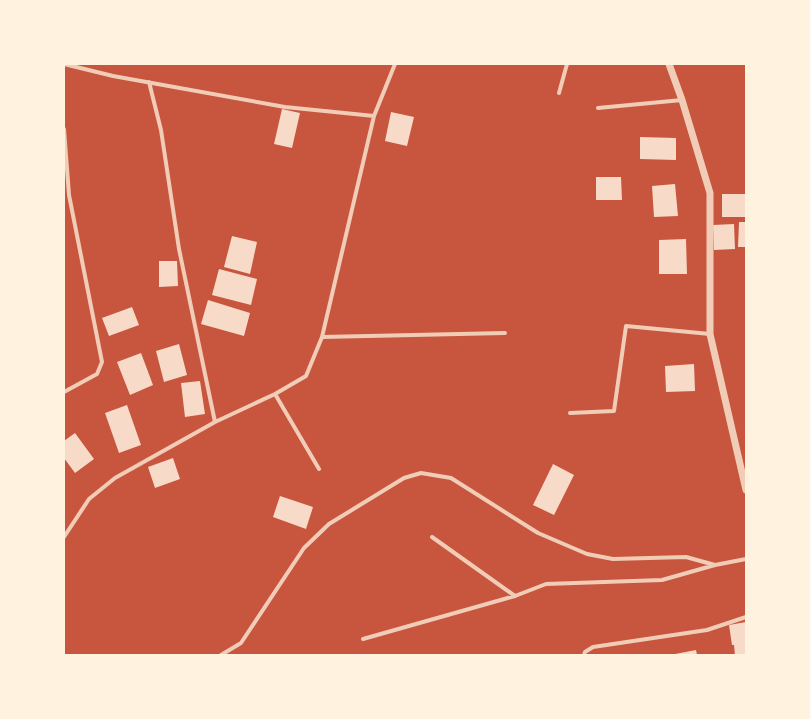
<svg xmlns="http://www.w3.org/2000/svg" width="810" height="719" viewBox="0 0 810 719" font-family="Overpass,sans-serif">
  <rect width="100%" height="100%" fill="#c8553d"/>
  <!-- building -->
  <path fill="#f7dbc8" d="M282,109L300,113L292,148L274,144Z
    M391,112L414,117L407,146L385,141Z
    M640,137L676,138V160L640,159Z
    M596,177H621L622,200H596Z
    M675,184L678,216L654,217L652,186Z
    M722,194H746V217H722Z
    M739,222H746V247H738Z
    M734,224L735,249L714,250L713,225Z
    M232,236L257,242L250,274L224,267Z
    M686,239L687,274H659V240Z
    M159,261H177L178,286L159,287Z
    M219,269L257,279L251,305L212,295Z
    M208,300L250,313L244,336L201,324Z
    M132,307L139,325L109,336L102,318Z
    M179,344L187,375L164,382L156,351Z
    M141,353L153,385L130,395L117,362Z
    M694,364L695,391L666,392L665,366Z
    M200,381L205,414L185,417L181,383Z
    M127,405L141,445L119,453L105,413Z
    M75,433L94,459L75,473L64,458V441Z
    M173,458L180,479L155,488L148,467Z
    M553,464L574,475L554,515L533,505Z
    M280,496L313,507L306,529L273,517Z
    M746,622V655H735L734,645H732L729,625Z
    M696,650L697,655H675V654Z"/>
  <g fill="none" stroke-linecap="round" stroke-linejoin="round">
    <!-- minor -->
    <path stroke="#f1ccb7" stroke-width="4" d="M64,64L113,76L285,107L374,116
      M149,82L161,130L179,249L215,422
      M559,93L567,64
      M598,108L682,100
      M64,129L69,195L102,362L97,374L64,392
      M322,337L505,333
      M275,394L319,469
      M570,413L614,411L626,326L710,334
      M64,537L89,499L115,478L215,422L275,394L306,376L322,337L374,116L395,64
      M432,537L515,596
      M363,639L515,596L546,584L662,580L715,565L746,559
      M221,655L241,643L304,548L329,524L404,478L421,473L451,478L538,533L587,554L613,559L686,557L715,565
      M584,655L585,652L593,647L707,630L746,617"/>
    <!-- tertiary -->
    <path stroke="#f1ccb7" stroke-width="7" d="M669,64L682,100L710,193V334L746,490"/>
  </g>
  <!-- border -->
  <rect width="810" height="719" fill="none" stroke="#fff3e0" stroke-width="130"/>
</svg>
